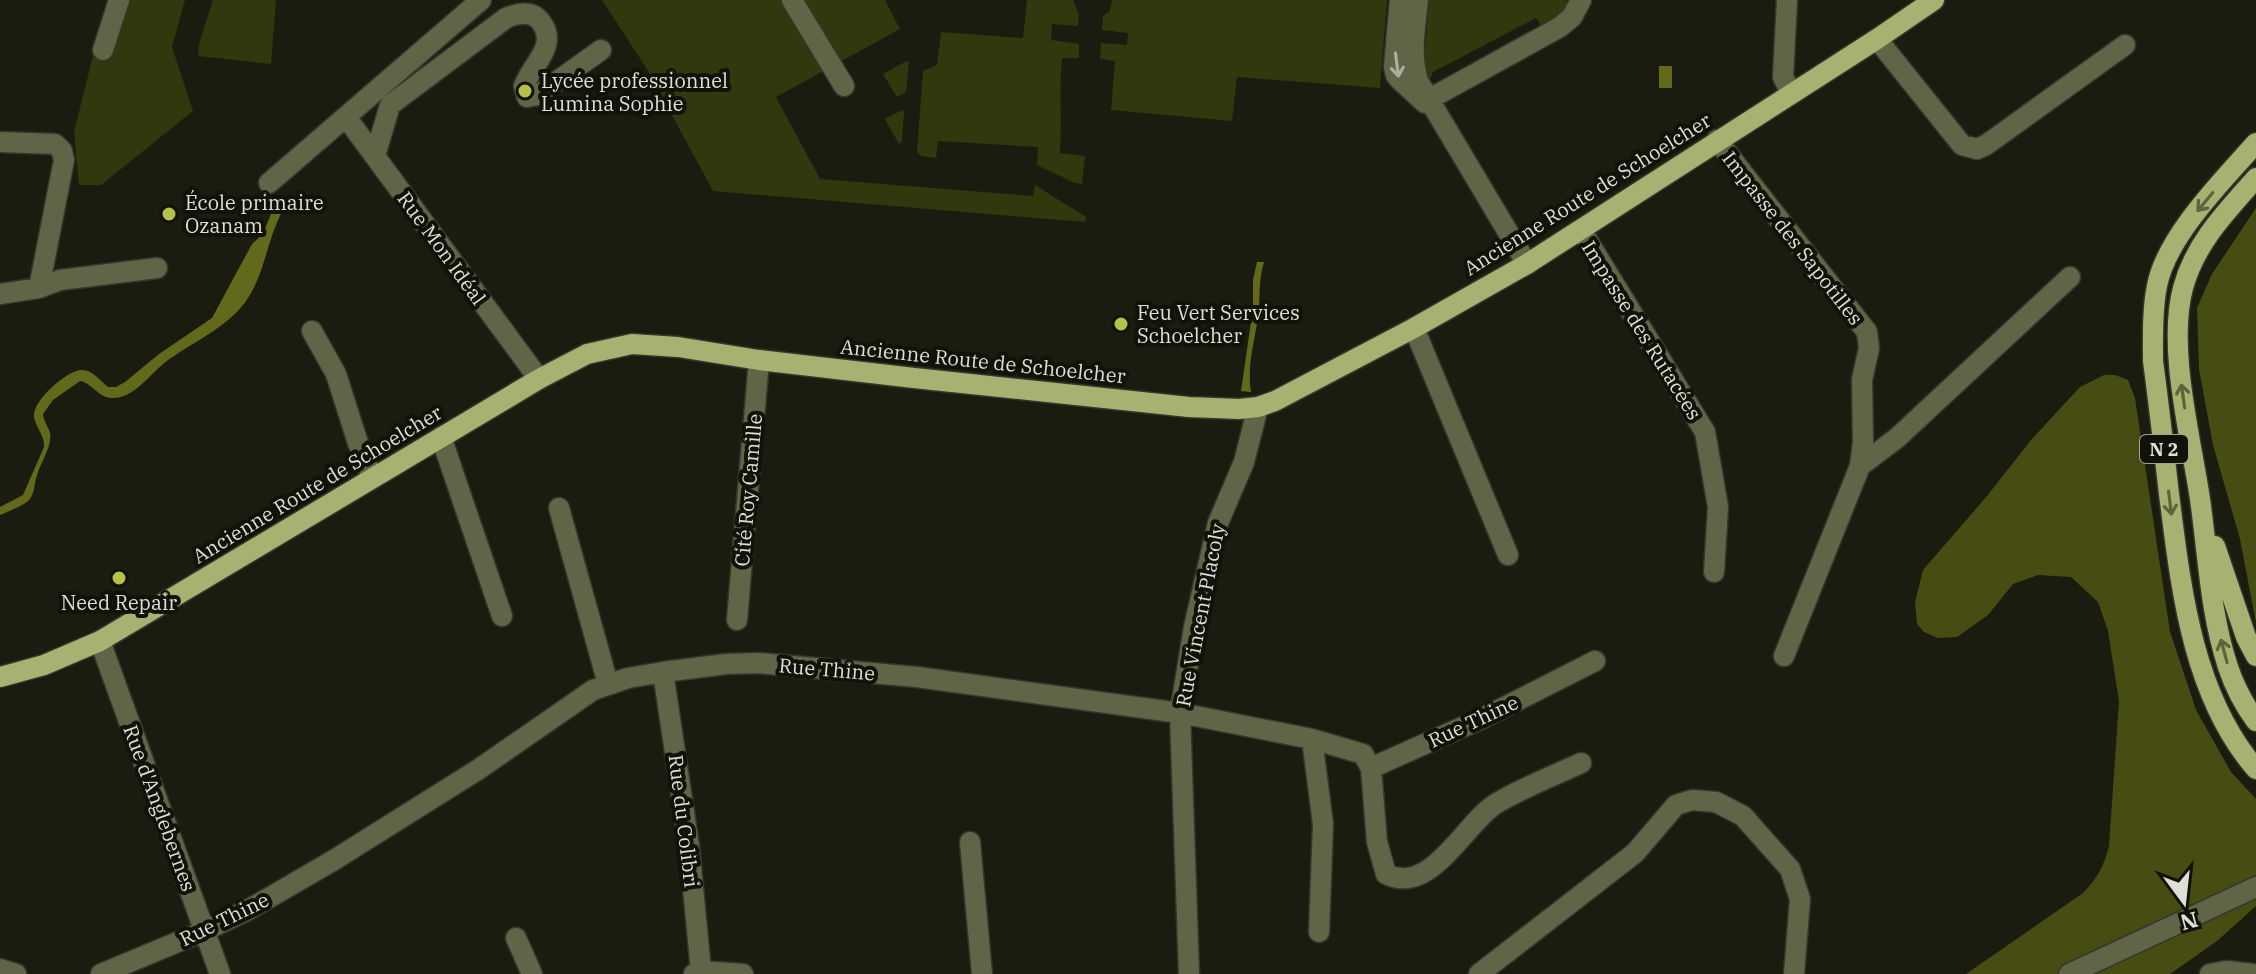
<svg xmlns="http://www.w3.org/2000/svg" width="2256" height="974" viewBox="0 0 2256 974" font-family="'IBM Plex Serif',serif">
  <rect width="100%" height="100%" fill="#1b1c10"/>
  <!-- green -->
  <path fill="#33370d" d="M107,0H185L172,47L193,111L101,185H79L74,132Z
    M213,0H276L271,64L198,56L199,44Z
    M602,0H885L900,29L776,97L820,179L1033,196L1035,185L1086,217L1085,222L713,191L647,69Z
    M1027,0H1073L1079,15L1078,26L1052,24L1051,40L1079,44V58H1062C1059,90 1062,121 1060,153L1085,156L1082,184L1075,183L1037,165L1038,147L938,141L936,158L921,156L917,152L923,71L937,65L941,32L1023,38Z
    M1112,0H1387L1380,88L1237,77L1232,121L1111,110L1115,61L1100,59L1101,43L1127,45L1128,33L1102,30L1103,16L1110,11Z
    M1429,0H1562L1572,1L1571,6L1544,31L1536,18L1433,72L1429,81L1424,65Z
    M907,61L909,62L906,92L897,97L883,74Z
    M902,110L904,112L902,142L899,144L885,119Z"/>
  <!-- forest -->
  <path fill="#474d12" d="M2256,208V623L2240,539L2213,445L2199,369L2197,308L2212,274Z
    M2104,375H2115L2128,380L2135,398L2170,632L2196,710L2231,772L2256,799V906L2217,941L2170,974H1966L2083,893C2097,879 2104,866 2109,846L2119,701L2108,631L2098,602L2071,577L2038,575L2013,584L1988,615L1957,637L1938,638L1924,632L1917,624L1915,602L1923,570L1987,496L2031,440L2080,387Z"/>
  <!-- water -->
  <path fill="#62691a" d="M1659,66H1672V88H1659Z
    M276,201L282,212C267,240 265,272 248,298C231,325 197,340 171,358C153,369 135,400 111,398C98,397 92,383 80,381L53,400L43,414C44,422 48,426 50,433C53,444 40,464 37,475C34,483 35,494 29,500C23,506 9,511 0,515V507L23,495L44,447C45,436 36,428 34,417C32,401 67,370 82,370C93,370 100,381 108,387H116L125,382L159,354L212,318L252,244L263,234Z
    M1257,262H1264C1259,280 1260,289 1259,307C1257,335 1246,363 1251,392L1241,391L1253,308V280Z"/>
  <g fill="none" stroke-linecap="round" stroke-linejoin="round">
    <defs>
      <path id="minor" d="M792,0L844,86
        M1400,0L1394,67L1396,75L1400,80L1425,103
        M1418,0C1415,28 1410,54 1418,81L1527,264
        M1787,0L1783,77L1791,93
        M1877,39L1962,145L1977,149L1986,145L2125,45
        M103,50L119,0
        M1424,102L1560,27L1572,17L1581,0
        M346,117L539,379
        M1717,140L1867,332L1869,348L1862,380L1863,442L1860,466L1784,656
        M0,142L55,144L62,151L64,160L39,288
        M375,156L390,105L506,18C518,13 532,10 541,22C559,46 531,65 524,86L527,97L538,95L601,50
        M269,183L481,0
        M1581,230L1705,432L1718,507L1714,572
        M0,294L39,288L60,280L157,268
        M1414,328L1508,555
        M312,331L336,374L358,443L373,478
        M441,437L502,616
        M1860,466L1897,438L2070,277
        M559,508L608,684
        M737,620L759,360
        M100,641L220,974
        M663,672L689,846L701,971
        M1312,739L1323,824L1319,932
        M1371,768L1377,842L1386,874C1431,897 1465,822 1497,803C1524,787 1553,776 1581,763
        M970,842L982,974
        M516,938L532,974
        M0,969L16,974
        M101,974L204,931L248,910L334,860L479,769L593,690L628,678L663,672L726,664L758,663L917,677L1180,713L1312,739L1363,754L1371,768L1483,718L1595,661
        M694,974L701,971L743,974
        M1189,974L1180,713L1194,627L1218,523L1244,462L1258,407
        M1479,974L1635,853L1676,805L1692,800L1716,802L1743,816L1790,869L1800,899L1794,974
        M2069,974L2256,887
        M2210,974L2226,971L2253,974"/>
      <path id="major" d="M2256,143C2223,180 2166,237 2157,286C2152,310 2153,337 2153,361C2159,405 2164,450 2169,494C2181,588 2192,695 2256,769
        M2256,178C2226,212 2195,243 2183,288C2167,348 2191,438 2200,499C2208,555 2210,613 2228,667C2234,685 2245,706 2256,721
        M2215,546L2246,637L2256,656
        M0,677L44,665L100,641L539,379L587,354L632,344L678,347L759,360L914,378L1189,407L1239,409L1258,407L1275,401L1414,328L1527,264L1877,39L1934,0"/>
    </defs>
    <!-- minor casing -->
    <use href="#minor" stroke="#36372c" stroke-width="23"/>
    <!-- major casing -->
    <use href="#major" stroke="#36372c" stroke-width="23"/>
    <!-- minor -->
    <use href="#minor" stroke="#616548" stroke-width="20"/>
    <!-- major -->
    <use href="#major" stroke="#a9b172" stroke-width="20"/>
  </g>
  <!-- one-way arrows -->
  <defs><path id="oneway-shaft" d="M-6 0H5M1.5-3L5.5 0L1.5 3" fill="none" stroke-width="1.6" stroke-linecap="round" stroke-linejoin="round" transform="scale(2)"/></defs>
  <use stroke="#acae9e" href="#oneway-shaft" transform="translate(1397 65) rotate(83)"/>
  <g stroke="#5e623d">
    <use href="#oneway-shaft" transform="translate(2205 202) rotate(130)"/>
    <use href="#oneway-shaft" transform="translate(2183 396) rotate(-98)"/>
    <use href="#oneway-shaft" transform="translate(2170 503) rotate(83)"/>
    <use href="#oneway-shaft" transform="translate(2224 651) rotate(-105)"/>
  </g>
  <!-- markers -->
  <g fill="#b6c149" stroke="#121308" stroke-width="3">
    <circle cx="525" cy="91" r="8"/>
    <circle cx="169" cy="214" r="8"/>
    <circle cx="1121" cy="324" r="8"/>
    <circle cx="119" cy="578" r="8"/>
  </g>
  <g text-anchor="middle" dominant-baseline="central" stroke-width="8" stroke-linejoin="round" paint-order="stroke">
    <!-- shield labels -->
    <rect fill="#121308" stroke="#a1a299" stroke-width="2" x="2140" y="435" width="48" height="28" rx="6"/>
    <g font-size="18" font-weight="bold" fill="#dedfd7">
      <text x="2164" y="449">N 2</text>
    </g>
    <!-- poi labels -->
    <g font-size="20" fill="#dedfd7" stroke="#121308" text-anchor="start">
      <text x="541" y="80">Lycée professionnel<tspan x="541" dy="23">Lumina Sophie</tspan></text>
      <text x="185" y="202">École primaire<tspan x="185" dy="23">Ozanam</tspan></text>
      <text x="1137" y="312">Feu Vert Services<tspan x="1137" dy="23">Schoelcher</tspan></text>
      <text x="119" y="602" text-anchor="middle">Need Repair</text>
    </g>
    <!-- street labels -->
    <g font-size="20" fill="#dedfd7" stroke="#121308">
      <text transform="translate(1587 194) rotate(-32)">Ancienne Route de Schoelcher</text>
      <text transform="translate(1793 238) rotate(52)">Impasse des Sapotilles</text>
      <text transform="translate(442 248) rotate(54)">Rue Mon Idéal</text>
      <text transform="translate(1642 330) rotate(58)">Impasse des Rutacées</text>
      <text transform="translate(983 361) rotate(6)">Ancienne Route de Schoelcher</text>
      <text transform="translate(317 484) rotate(-31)">Ancienne Route de Schoelcher</text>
      <text transform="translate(748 490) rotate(-85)">Cité Roy Camille</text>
      <text transform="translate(1200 615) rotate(-79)">Rue Vincent Placoly</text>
      <text transform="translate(827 669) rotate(5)">Rue Thine</text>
      <text transform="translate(1473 721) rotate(-25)">Rue Thine</text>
      <text transform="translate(160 808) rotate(70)">Rue d'Anglebernes</text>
      <text transform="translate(684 821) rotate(83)">Rue du Colibri</text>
      <text transform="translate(224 919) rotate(-26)">Rue Thine</text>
    </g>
  </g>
  <!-- north arrow -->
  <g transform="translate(2184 902) rotate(165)" stroke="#121308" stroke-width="6" paint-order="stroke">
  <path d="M0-6L14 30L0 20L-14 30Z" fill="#dedfd7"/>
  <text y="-12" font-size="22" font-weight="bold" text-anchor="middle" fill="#dedfd7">N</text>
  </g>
</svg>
